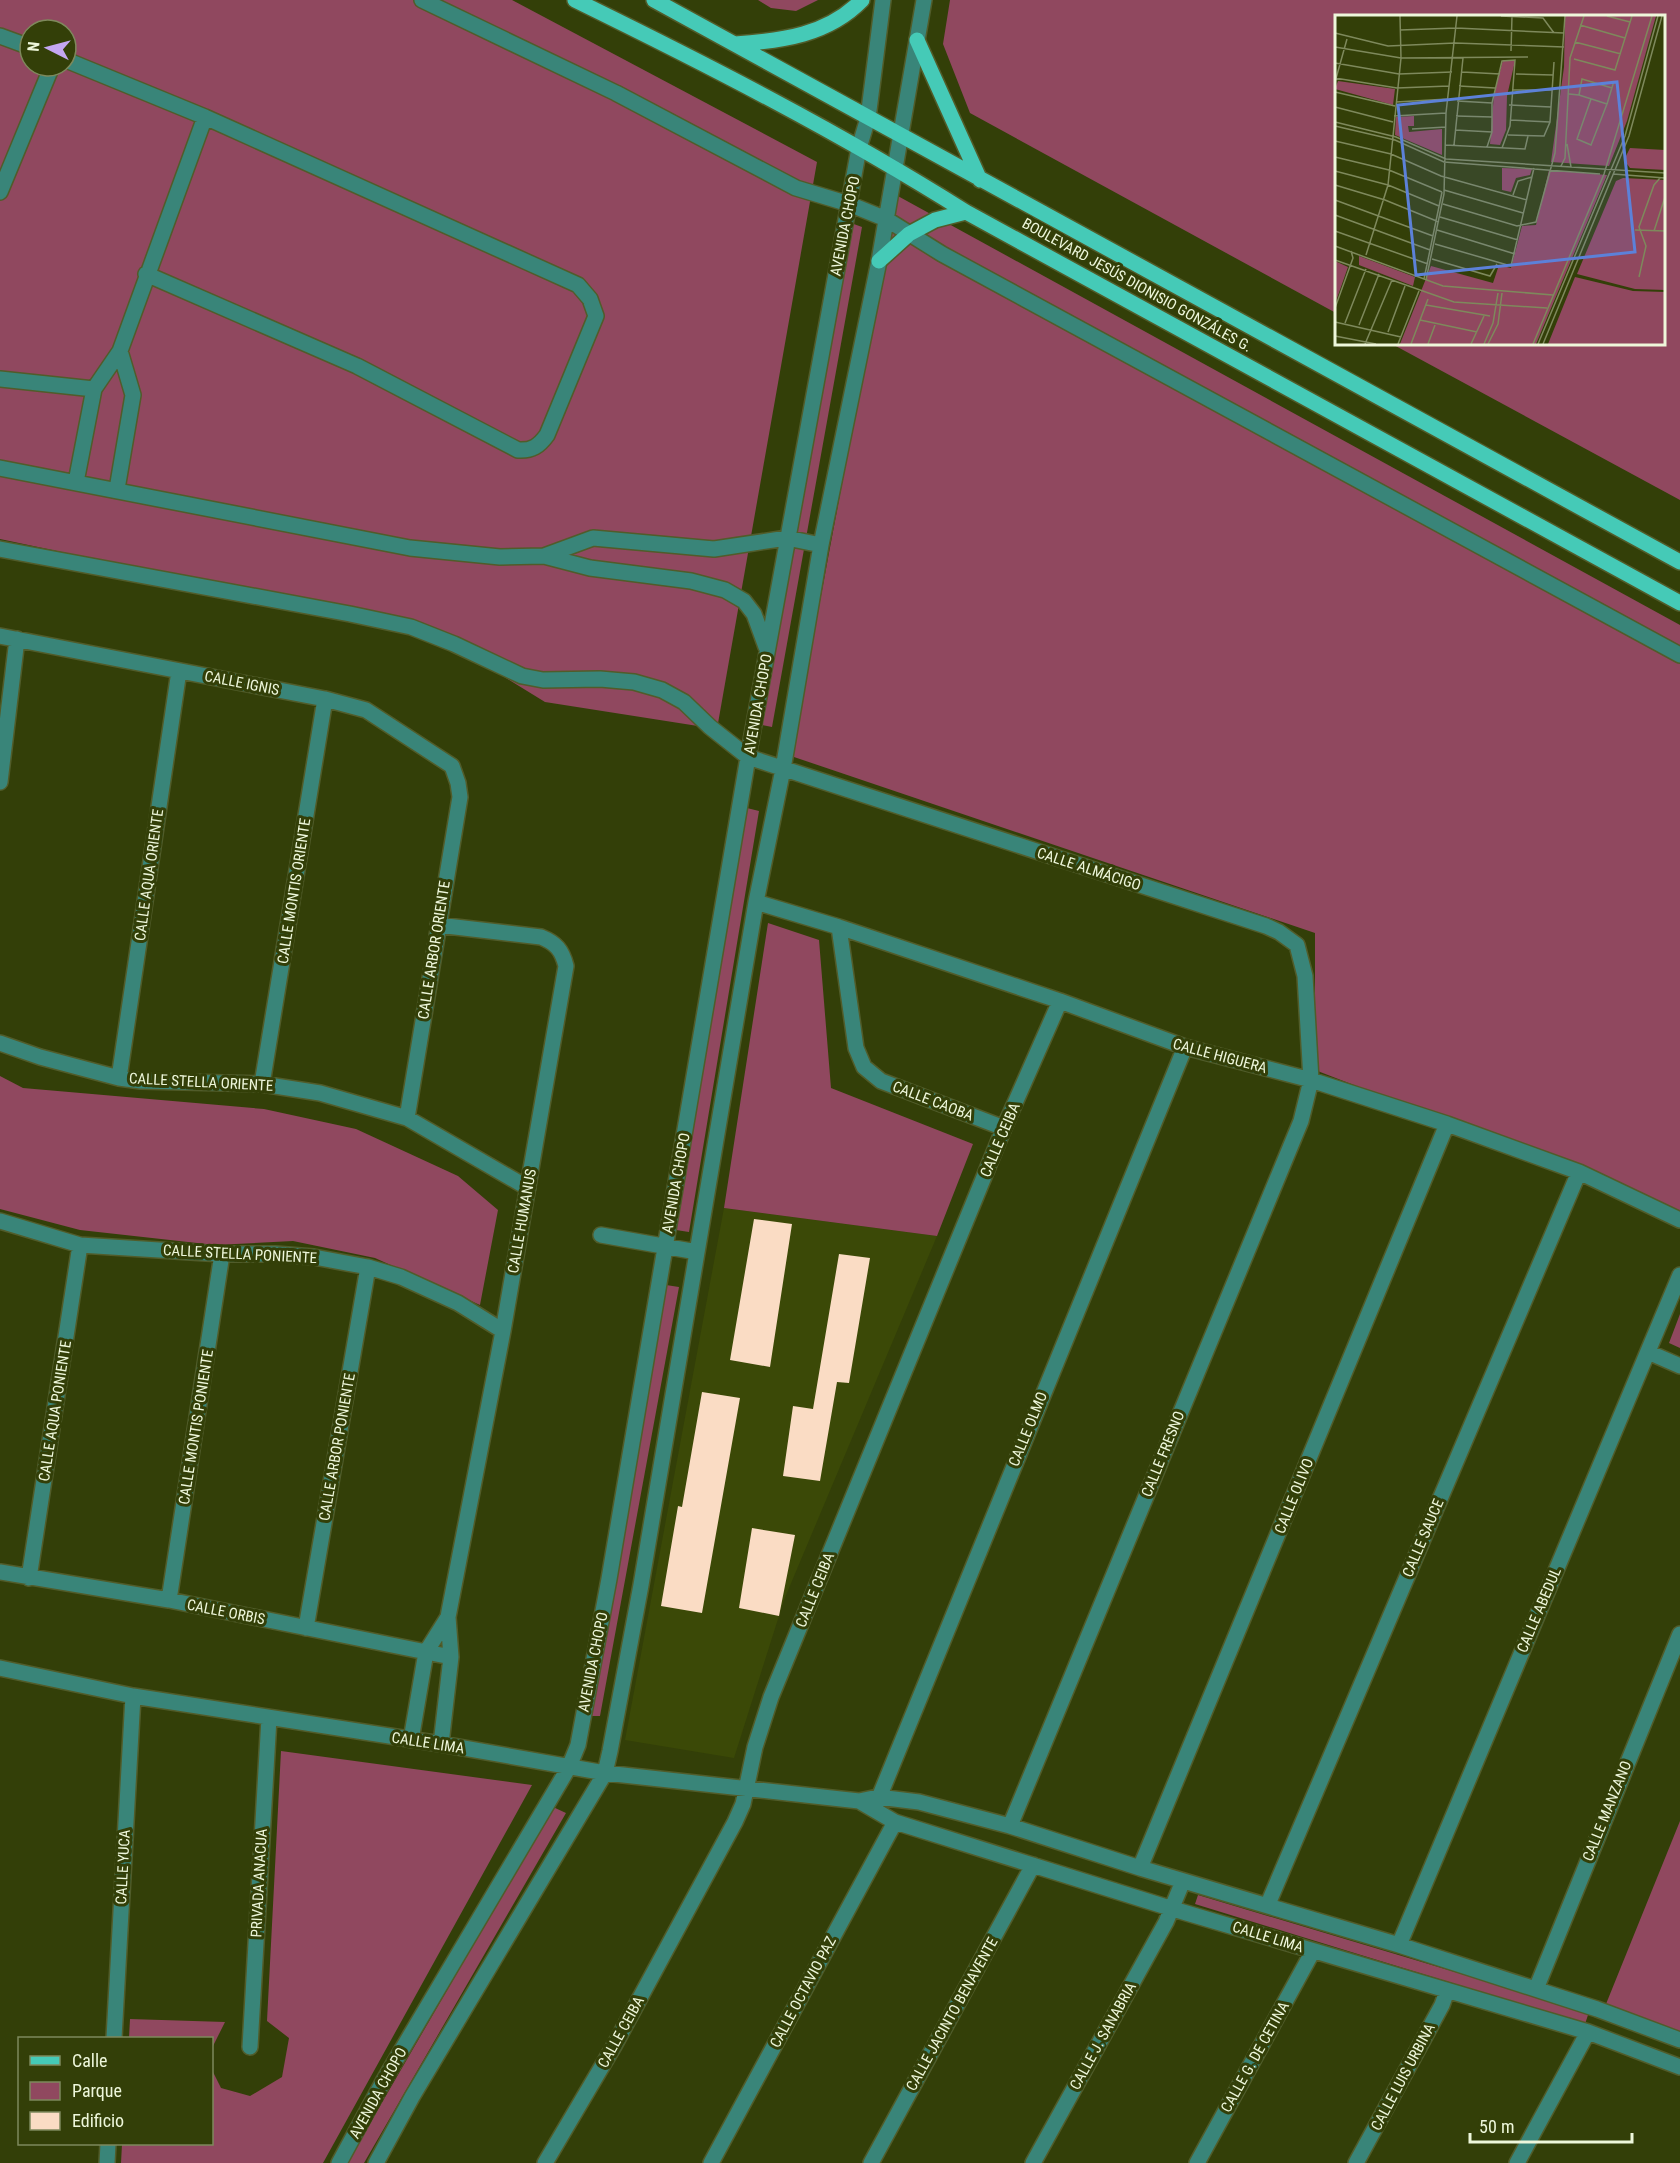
<svg xmlns="http://www.w3.org/2000/svg" width="1680" height="2163" viewBox="0 0 1680 2163" font-family="'Roboto Condensed',sans-serif">
  <rect width="100%" height="100%" fill="#333f08"/>
  <!-- built -->
  <path fill="#3b4907" d="M724,1208L937,1236L784,1600L734,1758L625,1740Z"/>
  <!-- green -->
  <path fill="#90485f" fill-rule="evenodd" d="M0,0H512L817,162L717,729L545,702L426,629L0,539ZM30,30H66V66H30Z
    M758,0H818L796,11L771,8Z
    M950,0H1680V500L1392,344H1664V16H1336V313L970,113L943,44Z
    M896,195L1680,625V1211L1315,1070V933L791,756Z
    M851,223L862,227L772,727L762,725Z
    M747,808L759,811L689,1232L676,1230Z
    M768,923L819,940L831,1088L973,1144L937,1236L724,1208Z
    M0,1076L23,1088L264,1109L356,1129L458,1176L498,1210L480,1305L375,1258L293,1241L215,1245L80,1230L0,1209Z
    M666,1285L679,1287L600,1716H587Z
    M1680,1314V1348L1669,1343Z
    M281,1751L532,1785L323,2163H121L122,2144H212V2070L221,2088L250,2096L282,2077L289,2038L267,2021Z
    M553,1807L566,1813L364,2163H347Z
    M1680,1821V2042L1606,2004Z
    M1198,1895L1589,2012L1585,2024L1195,1904Z
    M130,2019L225,2022L212,2048V2038H129Z"/>
  <!-- building -->
  <path fill="#fadcc4" d="M754,1219L792,1224L770,1367L730,1360Z
    M839,1254L870,1258L849,1383L837,1382L820,1481L783,1476L793,1406L813,1409Z
    M702,1392L740,1398L702,1613L661,1606L678,1506L682,1507Z
    M752,1528L795,1535L779,1616L739,1608Z"/>
  <g fill="none" stroke-linecap="round" stroke-linejoin="round">
    <defs>
      <path id="minor" d="M422,0L616,93L796,188L849,204L886,219L942,254L1680,655
        M0,36L30,47
        M66,60L205,117
        M0,192L52,66
        M0,379L94,389
        M0,468L410,548L500,557L544,556L590,568L691,581L725,590L744,601L754,614L766,647
        M76,482L94,389L120,351L205,117L578,285L590,299L596,316L547,435C539,446 532,451 518,450L357,366L146,274
        M117,489L133,395L120,351
        M0,549L350,614L411,627L454,644L522,676L543,680L600,679L634,682L662,690L684,702L710,727L748,757L1266,926L1279,932L1297,945L1305,976L1311,1080L1301,1121L1010,1826
        M544,556L593,538L714,549L787,538L821,545
        M0,636L325,699L366,710L452,766L458,783L460,797L407,1118
        M0,782L17,639
        M756,902L839,927L1060,1001L1185,1047L1311,1080L1447,1124L1579,1172L1680,1220
        M438,925L541,937C556,943 562,950 566,966L503,1331L448,1617L451,1657L441,1744
        M839,927L856,1048L864,1067L881,1081L1004,1128
        M0,1043L40,1057L119,1078L141,1081L262,1084L320,1093L407,1118L528,1188
        M119,1078L179,671
        M262,1084L325,699
        M0,1221L80,1245L222,1254H275L314,1257L368,1267L401,1277L458,1303L503,1331
        M601,1235L697,1252
        M1648,1352L1680,1366
        M0,1572L169,1600L451,1657
        M29,1578L80,1245
        M169,1600L222,1254
        M306,1628L368,1267
        M0,1668L133,1696L441,1744L605,1773L859,1801L878,1797L919,1802L1010,1826L1140,1868L1399,1945L1597,2009L1680,2040
        M411,1740L426,1652L448,1617
        M859,1801L895,1822L1173,1909L1588,2032L1680,2067
        M876,1805L1185,1047
        M1140,1868L1447,1124
        M1268,1904L1579,1172
        M1399,1945L1680,1275
        M1536,1989L1680,1634
        M114,2038L133,1696
        M250,2047L269,1718
        M107,2163L108,2144
        M339,2163L384,2080L569,1767L578,1745L609,1579L748,757L859,148L868,118L883,0
        M376,2163L412,2097L605,1773L610,1751L641,1585L756,902L783,769L821,545L879,261L924,0
        M545,2163L614,2046L735,1822L743,1804L755,1747L771,1697L1004,1128L1060,1001
        M711,2163L895,1822
        M871,2163L1033,1865
        M1033,2163L1166,1922L1183,1881
        M1197,2163L1313,1951
        M1356,2163L1442,2005L1447,1991
        M1517,2163L1588,2032"/>
      <path id="major" d="M575,0C708,65 841,133 966,212L1680,603
        M654,0L1680,562
        M917,40L980,180
        M735,44C782,41 828,35 862,0
        M879,261L909,234L935,220L966,212"/>
    </defs>
    <!-- minor casing -->
    <use href="#minor" stroke="#515c2a" stroke-width="18"/>
    <!-- major casing -->
    <use href="#major" stroke="#515c2a" stroke-width="18"/>
    <!-- minor -->
    <use href="#minor" stroke="#398579" stroke-width="15"/>
    <!-- major -->
    <use href="#major" stroke="#45cab7" stroke-width="15"/>
  </g>
  <g text-anchor="middle" dominant-baseline="central" stroke-width="6" stroke-linejoin="round" paint-order="stroke">
    <!-- street labels -->
    <g font-size="15" fill="#eef7db" stroke="#333f08">
      <text transform="translate(845 226) rotate(-79)">AVENIDA CHOPO</text>
      <text transform="translate(1137 285) rotate(29)">BOULEVARD JESÚS DIONISIO GONZÁLES G.</text>
      <text transform="translate(242 683) rotate(11)">CALLE IGNIS</text>
      <text transform="translate(758 704) rotate(-80)">AVENIDA CHOPO</text>
      <text transform="translate(1089 869) rotate(18)">CALLE ALMÁCIGO</text>
      <text transform="translate(149 875) rotate(-82)">CALLE AQUA ORIENTE</text>
      <text transform="translate(294 891) rotate(-81)">CALLE MONTIS ORIENTE</text>
      <text transform="translate(434 950) rotate(-81)">CALLE ARBOR ORIENTE</text>
      <text transform="translate(1220 1056) rotate(15)">CALLE HIGUERA</text>
      <text transform="translate(201 1082) rotate(3)">CALLE STELLA ORIENTE</text>
      <text transform="translate(933 1101) rotate(21)">CALLE CAOBA</text>
      <text transform="translate(1000 1140) rotate(-67)">CALLE CEIBA</text>
      <text transform="translate(676 1183) rotate(-80)">AVENIDA CHOPO</text>
      <text transform="translate(522 1221) rotate(-80)">CALLE HUMANUS</text>
      <text transform="translate(240 1254) rotate(3)">CALLE STELLA PONIENTE</text>
      <text transform="translate(55 1411) rotate(-81)">CALLE AQUA PONIENTE</text>
      <text transform="translate(196 1427) rotate(-81)">CALLE MONTIS PONIENTE</text>
      <text transform="translate(1028 1429) rotate(-68)">CALLE OLMO</text>
      <text transform="translate(337 1447) rotate(-80)">CALLE ARBOR PONIENTE</text>
      <text transform="translate(1163 1454) rotate(-68)">CALLE FRESNO</text>
      <text transform="translate(1294 1496) rotate(-68)">CALLE OLIVO</text>
      <text transform="translate(1423 1538) rotate(-67)">CALLE SAUCE</text>
      <text transform="translate(815 1590) rotate(-68)">CALLE CEIBA</text>
      <text transform="translate(1539 1610) rotate(-67)">CALLE ABEDUL</text>
      <text transform="translate(226 1612) rotate(11)">CALLE ORBIS</text>
      <text transform="translate(593 1662) rotate(-79)">AVENIDA CHOPO</text>
      <text transform="translate(428 1743) rotate(9)">CALLE LIMA</text>
      <text transform="translate(1607 1811) rotate(-68)">CALLE MANZANO</text>
      <text transform="translate(123 1867) rotate(-87)">CALLE YUCA</text>
      <text transform="translate(259 1883) rotate(-87)">PRIVADA ANACUA</text>
      <text transform="translate(1268 1937) rotate(17)">CALLE LIMA</text>
      <text transform="translate(803 1992) rotate(-62)">CALLE OCTAVIO PAZ</text>
      <text transform="translate(952 2014) rotate(-61)">CALLE JACINTO BENAVENTE</text>
      <text transform="translate(621 2032) rotate(-61)">CALLE CEIBA</text>
      <text transform="translate(1103 2036) rotate(-61)">CALLE J. SANABRIA</text>
      <text transform="translate(1255 2057) rotate(-61)">CALLE G. DE CETINA</text>
      <text transform="translate(1403 2077) rotate(-62)">CALLE LUIS URBINA</text>
      <text transform="translate(378 2093) rotate(-61)">AVENIDA CHOPO</text>
    </g>
  </g>
  <!-- overview -->
  <g transform="translate(1335 15)">
    <rect width="330" height="330" fill="#333f08"/>
    <path d="M230,1H321L292,106L274,151L216,147L229,52ZM168,45L180,46L172,81L171,115L165,130L155,129L159,79ZM3,66L60,74L58,90L0,74ZM79,101V111H73L74,117L107,114V140L60,120L61,102ZM295,133L330,135V155L295,153L289,145ZM167,153L197,154L195,160L181,163L176,177L167,175ZM214,155L272,160L201,329H65L96,251L158,268L164,250L176,253L187,211L201,210ZM288,163L330,165V275L300,274L242,259L281,166ZM24,241L80,262L78,271L24,250ZM0,246L13,252L0,289ZM240,262L298,276L330,277V329H213Z" fill="#90485f"/>
    <path fill="none" stroke="#7e895c" stroke-width="1.5" d="M166,1L208,3L219,18M272,1L295,7M245,10L290,23M65,15L121,13L229,18M0,18L53,31L120,28L229,32M240,27L286,39M0,32L66,43L193,42M176,36L177,1M239,44L280,55L297,1M0,48L64,59L117,57M127,57L165,59M181,59L218,60M0,63L62,73L114,71M0,67L12,24M124,71L160,73M177,75H217M0,77L60,91M234,79L244,80L272,89L256,130L242,124L256,84M244,80L247,64L277,73M122,86L157,88M61,87L113,84M272,89L279,66M174,90L216,92M0,92L58,107M59,101L111,98M121,101L157,102M175,105L215,107M0,107L61,122L111,144L330,158M0,111L60,125L109,147L265,159M77,114L111,112M120,115L157,117M173,120L209,121L215,107L219,47M0,126L56,139L106,161L192,185M232,129L236,152M110,130L190,134L193,121M119,130L128,43M152,132L157,117V88L167,46L180,45L175,111L167,133M0,142L54,155L107,177M226,151L230,143L235,43L249,1M0,156L53,170L104,191M278,159L330,163M0,170L50,185L104,207M109,175L188,198M178,180L183,166L197,162M0,185L98,221M108,189L182,211L201,207L220,138L230,1M0,200L95,235M105,202L183,225M102,215L180,239M300,215L330,216M0,216L93,249M319,216L330,182M100,229L176,251L199,153M0,231L108,271L218,280M31,240L53,170L66,43L65,1M97,244L155,261L162,249M0,245L119,287L212,293M304,262L311,231L304,212L319,170L325,163M89,264L107,177M91,265L109,179L111,98L122,1M91,290L155,301M0,293L18,243L16,236M85,305L142,317M0,307L66,322M10,308L31,254M24,310L44,259M53,317L70,271M0,321L41,329M30,329L57,265M63,329L84,276M76,329L93,284M93,329L100,310M136,329L149,301M149,329L158,308L163,278M153,329L163,309L167,278M198,329L269,159L317,1M203,329L290,121L323,1M208,329L294,121L327,1"/>
    <path fill="#5c81d9" fill-opacity="0.15" stroke="#5c81d9" stroke-width="3" d="M282,67L300,237L81,260L63,90Z"/>
    <rect width="330" height="330" fill="none" stroke="#eef7db" stroke-width="3"/>
  </g>
  <!-- legend -->
  <rect x="18" y="2037" width="195" height="108" fill="#333f08" stroke="#7e895c" stroke-width="1.5"/>
  <rect x="30" y="2056" width="30" height="9" fill="#45cab7" stroke="#7e895c" stroke-width="1.5"/>
  <text x="72" y="2067" font-size="18" fill="#eef7db">Calle</text>
  <rect x="30" y="2082" width="30" height="18" fill="#90485f" stroke="#7e895c" stroke-width="1.5"/>
  <text x="72" y="2097" font-size="18" fill="#eef7db">Parque</text>
  <rect x="30" y="2112" width="30" height="18" fill="#fadcc4" stroke="#7e895c" stroke-width="1.5"/>
  <text x="72" y="2127" font-size="18" fill="#eef7db">Edificio</text>
  <!-- north arrow -->
  <g transform="translate(48 48) rotate(276)"><circle r="28" fill="#333f08" stroke="#7e895c" stroke-width="1.5"/>
  <path d="M0-4.5L10 22L0 15L-10 22Z" fill="#c4a7f2"/>
  <text y="-9" font-size="16" font-weight="bold" text-anchor="middle" fill="#eef7db">N</text>
  </g>
  <!-- scale -->
  <path d="M1470 2133v9h162v-9" fill="none" stroke="#eef7db" stroke-width="3"/>
  <text x="1479" y="2133" font-size="18" fill="#eef7db" stroke="#333f08" stroke-width="4.5" paint-order="stroke">50 m</text>
</svg>
